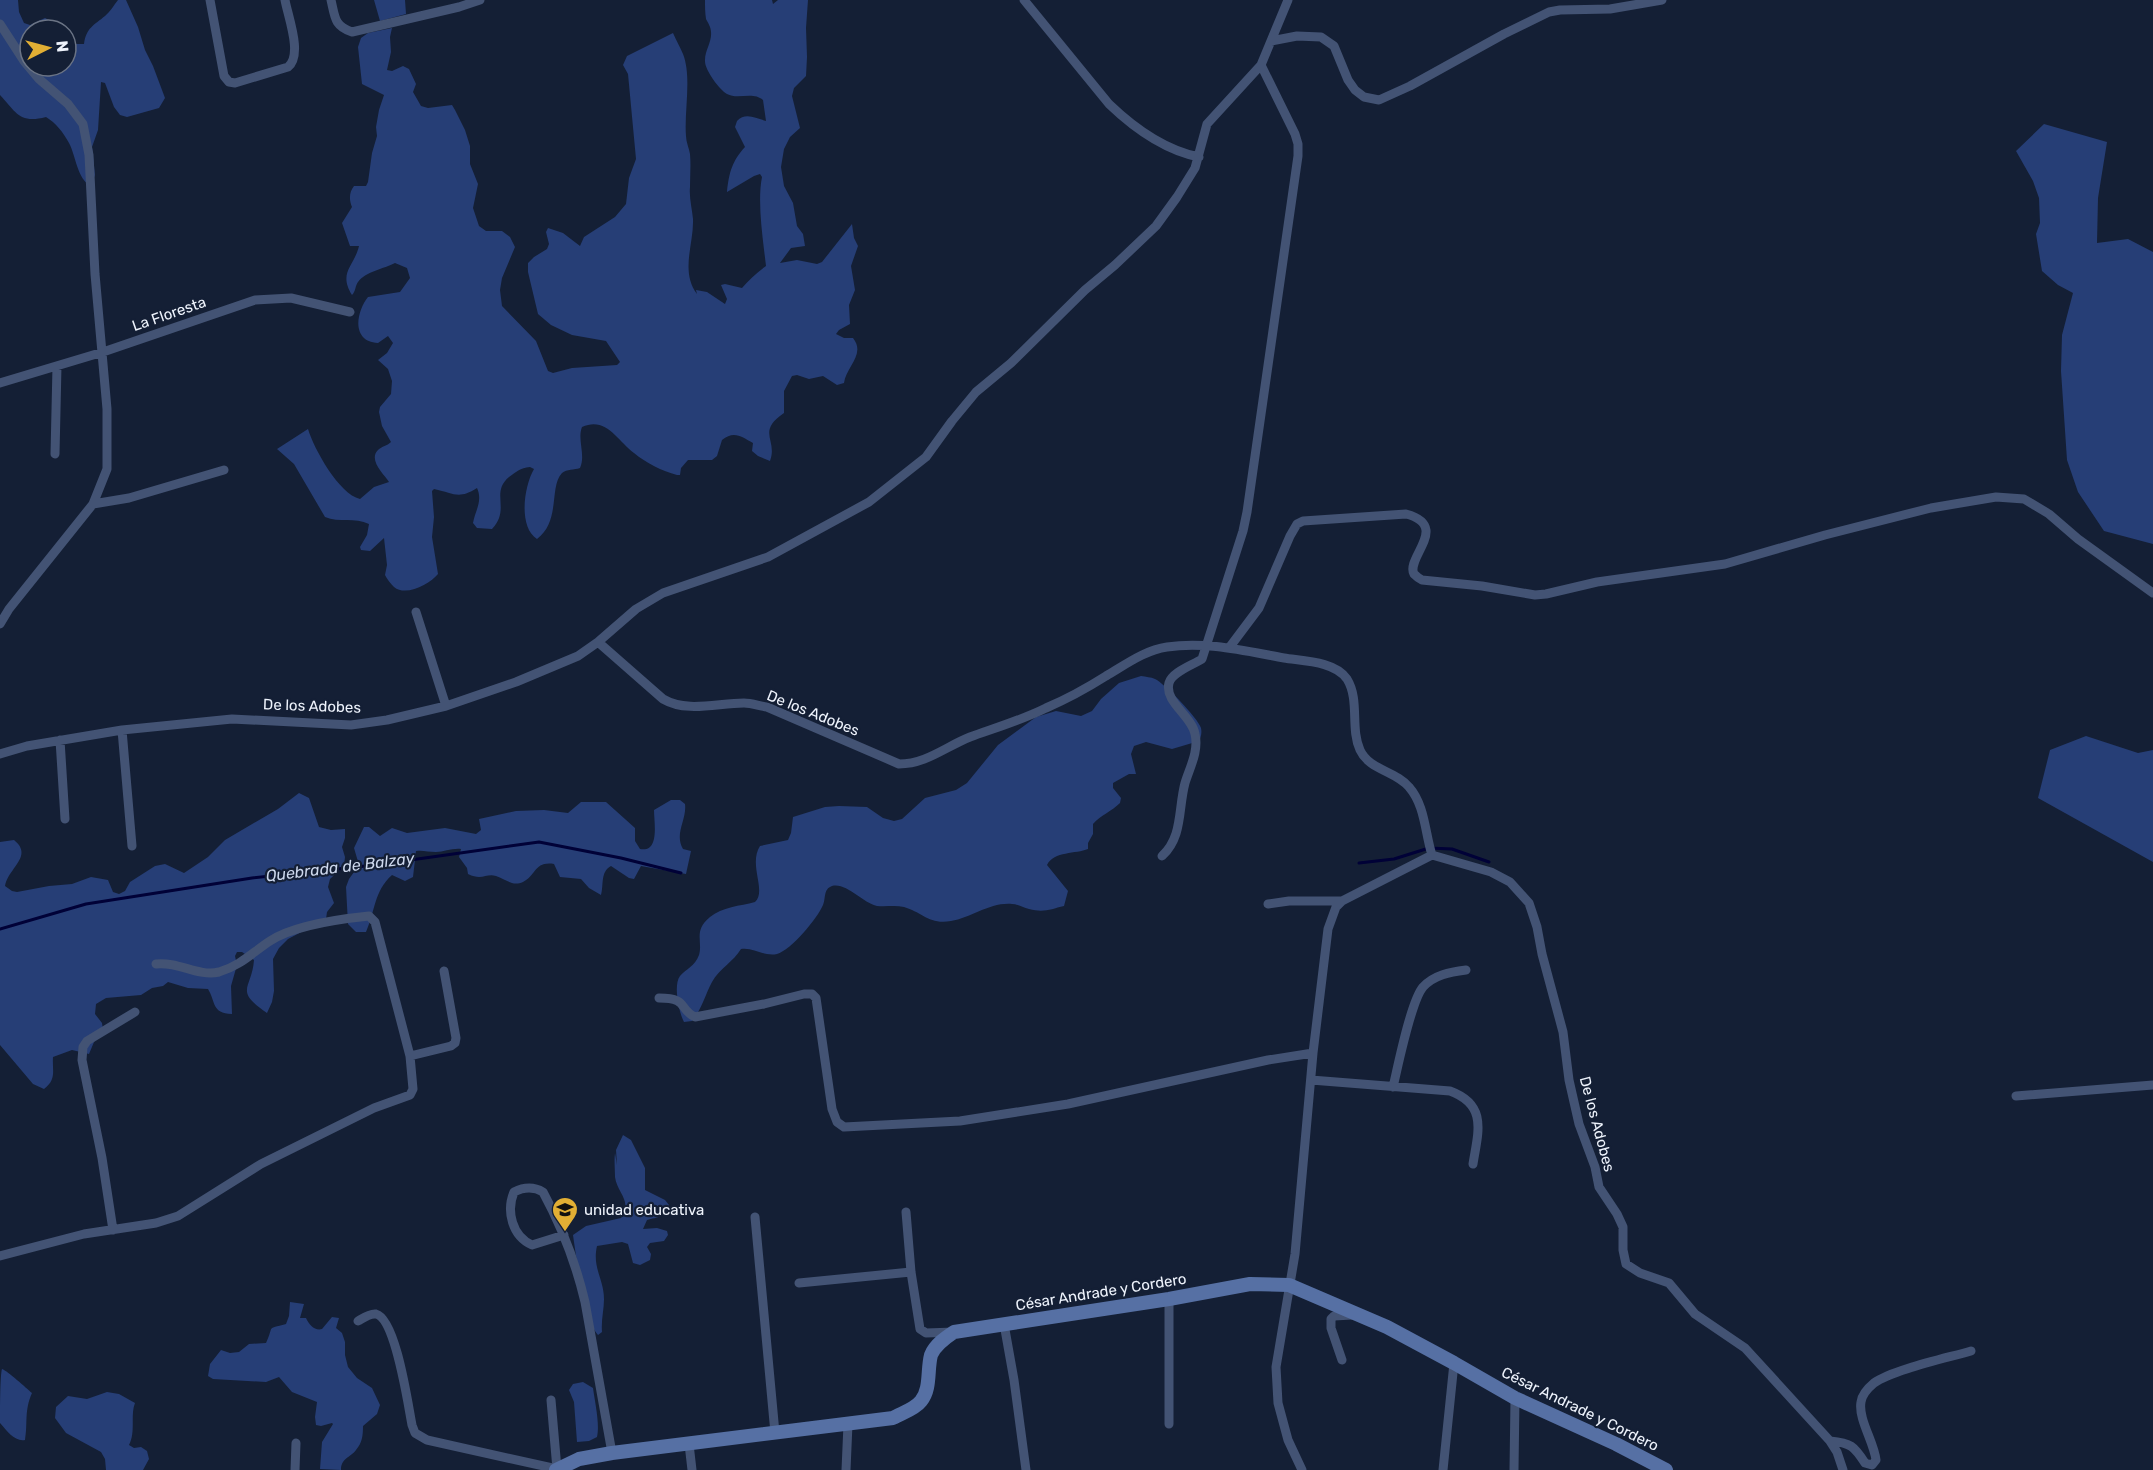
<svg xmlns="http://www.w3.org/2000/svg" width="2153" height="1470" viewBox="0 0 2153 1470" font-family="Rubik,sans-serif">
  <rect width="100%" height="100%" fill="#141f35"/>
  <!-- green -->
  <path fill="#263e76" d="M0,0H18L19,12L24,23L30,25L45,18L51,21L54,30H30V66H66V44H84C86,28 94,25 105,16C110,12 114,5 118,0H126L138,27L145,50L153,66L165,98L159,108L127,117L120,115L114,107L105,83L101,82L98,130L92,147L95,175L91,186C77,179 76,156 69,143C63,132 56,123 46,117C19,124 16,112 0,95Z
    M374,0H405L406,14L380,21Z
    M705,0H772L773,4L778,0H808L806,28L807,57L806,76L794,88L792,96L800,128L790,137L784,149L781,167L784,186L793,203L797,226L803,234L805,246L791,248L780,263L797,260L817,264L822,262L852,224L854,238L858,246L851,266L855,290L849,305L850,324L839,330L836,334L844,338H853C866,354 846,367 844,383L837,385L823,376L809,379L797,375L792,376L784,391V413C756,432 778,440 770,461L758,456L752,451L753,443C742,437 734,430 722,440L717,456L712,460H688L681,468L680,475H677C662,471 646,463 634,453C617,440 606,416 582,427C577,440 586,455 580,468C574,470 567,469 562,473C549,486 561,521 537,539C518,527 524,486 534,469L530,467C520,468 516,472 509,477C490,493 511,509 492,529L477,528L473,523C475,511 483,501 477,488C458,500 454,493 434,489L432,491L434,517L432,537L438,574C430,584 406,597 394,587C391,584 387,579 385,575L387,565L384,538L370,551L361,550L360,547L367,535L369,524C355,517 339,523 325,517L294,464L277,449L308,429C314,449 339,494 360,499L374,487L389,482C384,474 368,460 378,450C382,446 387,446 391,442L382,426L379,412L380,407L391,394L392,381L388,369L378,360L387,353L393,343L388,336L378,343C351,342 356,312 368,297L400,292L410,278L407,268L395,263C384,269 366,271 358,282C355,286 356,291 352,295C338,272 354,267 359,246H350L342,223L352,207C349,200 349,192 354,186H366L368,182L372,153L377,136L376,127L379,110L384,95L362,84L358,47L361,38L368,33L392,28L390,37L391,52L387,70L392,71L403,66L409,69L416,84L413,92L421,106L428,108L452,105L455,110L465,130L470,146V164L478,184L473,208L479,226L486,231H502L510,237L515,247L502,278L500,290L502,306L536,341L548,371L553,373L572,368L617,365L620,362L606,341L572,335L551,325L538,314L528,272V263L534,257L547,249L549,244L546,232L548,228L563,233L580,246L584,237L615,217L626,204L629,178L636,159L628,74L623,65L627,56L673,33C676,40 680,47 683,54C692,77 684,111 686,136C686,142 689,148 690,154C691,166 690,176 690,187C689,198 692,208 693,219C694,244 680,271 697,294L696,290L707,292L725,304L727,299L721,285L725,284L742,288C749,280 757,272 766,266C763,240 757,202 762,177L760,174L754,176L727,192C729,173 732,161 745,147L735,127L737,121C745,112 756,118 766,121L763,100C753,91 738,100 727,94C719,89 704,69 705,60C705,50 712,42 711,32C711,27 708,23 706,19C705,13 705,6 705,0Z
    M2044,124L2107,142L2098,198L2097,243L2128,239L2153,252V544L2104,531L2078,492L2067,460L2061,371L2062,335L2073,293L2058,285L2042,271L2036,234L2040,223L2039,198L2033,181L2016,151Z
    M1141,676C1146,677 1151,677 1155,679C1164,683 1198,718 1201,728C1202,733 1201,737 1199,741L1172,749L1146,742L1134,746L1131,754L1136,774H1129L1113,783V788L1121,798L1120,803C1112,811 1101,815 1093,824V834L1088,843V849C1076,854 1054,851 1047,865L1068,891L1064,906C1051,909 1044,913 1029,909C1023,908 1018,904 1012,904C990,902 971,918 951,921C929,925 922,912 904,907C895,905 886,907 877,906C863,903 846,882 832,886C823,889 826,899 823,905C817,919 791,950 777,954C764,957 754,947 741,949C734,961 719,969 712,982C705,995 702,1009 692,1021L684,1022C679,1013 673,985 680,976C686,969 695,966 699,955C703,941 693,931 710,917C722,907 740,906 755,902C767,891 748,865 760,846L788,840L791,833L793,817L825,807L839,806L867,807L883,818L894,821L902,819L925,798L956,790L967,783L998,745L1036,717L1056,711L1081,716L1092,711L1101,699L1119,683Z
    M2086,736L2138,753L2153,750V862L2038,798L2050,750Z
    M299,793L309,798L319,827L331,830L345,829V838L342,847L345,857L344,866L330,879L328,887L334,903L327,912L326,919L288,939L279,948L273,959L274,991L272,1002L267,1013C233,990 252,989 254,960L242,952H237L235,956L237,965L231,986L232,1014C211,1013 216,1002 208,989L188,988L168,982L163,986L152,988L141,995L106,998L96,1004L95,1014L102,1023L103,1030L94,1042L89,1054L72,1050L53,1057C52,1071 57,1079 44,1089L33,1084L0,1045V842L14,840C34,856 8,868 5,886L12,891L17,892L49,886L72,884L91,877L108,880L113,892L119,894L125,891L130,882L155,866L165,864L184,873L208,857L225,840L278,809Z
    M671,800H680L685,804C687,820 674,833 683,849L691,851L686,874L641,866L634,879L629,878L611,866C600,872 604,885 601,895L589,888L581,879L560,877L554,864C534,861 536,876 523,882C512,887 506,879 496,876C486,873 482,881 468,874L467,868L459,857L461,849C452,848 444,852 436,852C428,852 423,850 416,851L413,877L405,881L392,875C374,891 375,912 366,932H356L348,924L346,887L349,879L359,865L354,848L364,827H369L380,836L392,828L407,833L445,828L476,834L481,830L479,819L516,811L544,810L568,813L581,802H606L635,828V841L640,849C660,853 654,822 654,810Z
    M623,1135L631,1140L645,1168V1190L665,1200L669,1205C667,1218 657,1217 647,1220L643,1229L657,1228L667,1231L668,1235L664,1241L650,1243L647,1247L651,1254L650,1260L640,1265L633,1263L628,1244L622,1242L597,1246C592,1268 604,1279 604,1299C604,1310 601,1320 602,1332L598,1335C585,1321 576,1256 573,1235L586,1226L621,1218C633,1201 617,1193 615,1177C615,1170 614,1160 615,1153L617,1165L616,1150Z
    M290,1302L304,1304L300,1318H306C309,1325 315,1331 322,1329L332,1317L339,1318L336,1328L342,1333L345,1342V1355L348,1367L357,1378L372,1388L380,1405L377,1414L363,1426C363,1436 362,1443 356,1450C350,1458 341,1458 341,1470L320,1469L322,1442L333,1424L332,1423L321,1426L316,1425L315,1417L317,1402L292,1392L279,1377L266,1382L213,1379L208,1376L210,1364L221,1350L230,1353L239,1352L249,1344L266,1343C275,1324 265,1330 286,1324L289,1316Z
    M2,1369C8,1371 26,1388 32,1393C24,1411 28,1423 25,1440C15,1442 7,1431 0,1423C0,1414 0,1374 2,1369Z
    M583,1382L593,1388C595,1403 600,1424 597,1437L589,1441L577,1442L574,1402L569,1390L573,1384Z
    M107,1392L119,1394L135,1403C130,1416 136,1431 129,1445L134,1448L141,1447L147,1451L149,1459L143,1470H106L105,1459L101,1452L66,1433L55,1418L56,1407L68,1396L87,1399Z"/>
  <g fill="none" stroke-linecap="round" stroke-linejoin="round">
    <!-- stream -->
    <path stroke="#000137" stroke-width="3" d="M1359,863L1394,859L1429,848L1452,849L1489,862
      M0,929L86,904L252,878L375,865L539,842L621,858L681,873"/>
    <!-- street -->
    <path stroke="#435374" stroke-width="9" d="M210,0L224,76L229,82L235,83L288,67C303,55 288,17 285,0
      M331,0C335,17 334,26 352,32L459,7L480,0
      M1024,0L1109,104C1134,128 1164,150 1199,157
      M0,24L24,61L39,79L68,104L83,124L89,155L95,274L107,409V469L93,504L9,609L0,624
      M1271,41L1297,36L1321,37L1334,46L1348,80L1355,90L1364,97L1379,100L1410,86L1504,34L1549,12L1560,10L1610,9L1662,0
      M0,383L103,352L255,300L291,298L350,312
      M55,454L57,366
      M93,504L129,498L224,470
      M416,612L446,706
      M598,642L663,699C687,713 717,703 744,703C751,703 760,706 767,707L899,764C926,764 945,747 970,737C995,728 1022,720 1046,708C1067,699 1087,688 1106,676C1125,665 1145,650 1167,647C1206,641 1245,651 1284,658C1302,661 1335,661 1347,679C1360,700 1350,728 1360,750C1369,770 1396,771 1409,787C1425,805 1425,833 1432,855
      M1229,648L1259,608L1290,536L1297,524L1303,521L1406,514C1451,526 1405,558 1414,574C1416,576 1420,579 1422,580L1482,586L1535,595L1546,594L1597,582L1725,564L1825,535L1931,508L1996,497L2024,499L2049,514L2078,539L2153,593
      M122,730L132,846
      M60,740L65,819
      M0,754L27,746L122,730L232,719L351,725L387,720L446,706L516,682L578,656L598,642L636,609L663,593L768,557L869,502L926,457L952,421L976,392L1011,363L1085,290L1115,265L1156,226L1177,197L1195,168L1207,124L1261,65L1288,0
      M1432,855L1491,872L1510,882L1529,903L1537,927L1542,954L1563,1032L1569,1080L1579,1124L1595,1167L1599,1187L1617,1214L1623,1227V1250L1626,1264L1640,1273L1669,1283L1695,1314L1745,1348L1830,1441L1837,1452L1843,1470
      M1162,856C1183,837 1178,809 1185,783C1190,767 1199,751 1195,734C1192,716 1164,702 1169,683C1172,672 1193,665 1202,659L1243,531L1247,512L1298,156V144L1295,134L1261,65
      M1268,904L1289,901H1342
      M659,998C689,998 678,1009 695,1017L764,1004L804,994H812L816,998L832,1109L837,1122L844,1127L960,1121L1068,1104L1268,1060L1313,1053
      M410,1056L451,1046L455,1043L456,1038L444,971
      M1311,1080L1450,1091C1488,1105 1478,1132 1473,1164
      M1393,1087C1398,1066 1411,1001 1423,987C1434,975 1450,972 1466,970
      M2016,1096L2153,1085
      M906,1212L911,1272L920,1329L926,1333L954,1332
      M755,1217L775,1433
      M113,1230L102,1158L82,1060L83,1047L87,1041L135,1012
      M564,1235L532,1245C512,1236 506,1211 514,1192C524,1187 533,1186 543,1192C562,1227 576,1264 585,1302L612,1453
      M0,1256L84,1234L156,1223L178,1216L261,1164L374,1108L410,1095L413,1089L410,1056L375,922L369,916C340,919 294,925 270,941C253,952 240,966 219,972C198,977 178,961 156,964
      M799,1283L911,1272
      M358,1321C363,1318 370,1313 376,1314C396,1319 408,1405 412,1425L415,1433L427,1440L557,1469L551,1400
      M1004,1324L1014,1380L1026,1470
      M1342,1360L1331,1328V1319L1334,1316L1352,1315
      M1169,1424V1299
      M1830,1441C1851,1443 1854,1446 1865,1463L1872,1465L1876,1460C1874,1442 1858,1419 1861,1402C1862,1394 1868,1388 1874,1383C1892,1370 1947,1358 1971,1351
      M689,1444L692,1470
      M295,1470L296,1443
      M846,1470L848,1424
      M1302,1470L1288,1440L1278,1403L1276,1367L1295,1254L1313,1053L1328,929L1336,907L1342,901L1432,855
      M1443,1470L1454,1363
      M1514,1470L1515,1398"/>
    <!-- secondary -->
    <path stroke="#5670a4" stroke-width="14" d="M556,1470L579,1459L612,1453L893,1418C902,1413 915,1409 921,1401C931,1389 927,1370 931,1355C935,1345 945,1338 954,1332L1169,1299L1250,1284L1289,1285L1387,1327L1454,1363L1515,1398L1616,1444L1666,1470"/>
  </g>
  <!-- icons -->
  <defs>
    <symbol id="school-pin" viewBox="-11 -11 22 30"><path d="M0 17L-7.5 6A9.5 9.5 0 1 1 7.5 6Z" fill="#e2af34" stroke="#141f35"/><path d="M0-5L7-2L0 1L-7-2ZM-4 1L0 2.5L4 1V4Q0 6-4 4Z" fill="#111"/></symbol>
  </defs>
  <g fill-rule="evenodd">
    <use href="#school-pin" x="550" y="1195" width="30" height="40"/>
  </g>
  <g text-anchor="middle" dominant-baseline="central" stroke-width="4.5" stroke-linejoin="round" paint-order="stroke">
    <!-- street labels -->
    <g font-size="15" fill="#eef3fc" stroke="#141f35">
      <text transform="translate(169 314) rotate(-19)">La Floresta</text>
      <text transform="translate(312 706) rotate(2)">De los Adobes</text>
      <text transform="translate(813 713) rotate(22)">De los Adobes</text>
      <text transform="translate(1597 1124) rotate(75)">De los Adobes</text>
      <text transform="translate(1101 1292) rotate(-9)">César Andrade y Cordero</text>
      <text transform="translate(1580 1409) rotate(26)">César Andrade y Cordero</text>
    </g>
    <!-- poi labels -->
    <g font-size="15" fill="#eef3fc" stroke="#141f35" text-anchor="start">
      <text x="584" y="1210">unidad educativa</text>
    </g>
    <!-- water labels -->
    <g font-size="16" font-style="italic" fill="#cdd8ed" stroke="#141f35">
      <text transform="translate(340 867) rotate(-7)">Quebrada de Balzay</text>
    </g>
  </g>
  <!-- north arrow -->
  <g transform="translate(48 48) rotate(84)"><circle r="28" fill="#141f35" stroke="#6b7485" stroke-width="1.5"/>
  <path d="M0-4.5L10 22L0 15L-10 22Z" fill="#e2af34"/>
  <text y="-9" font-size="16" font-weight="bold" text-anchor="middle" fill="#eef3fc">N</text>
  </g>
</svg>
